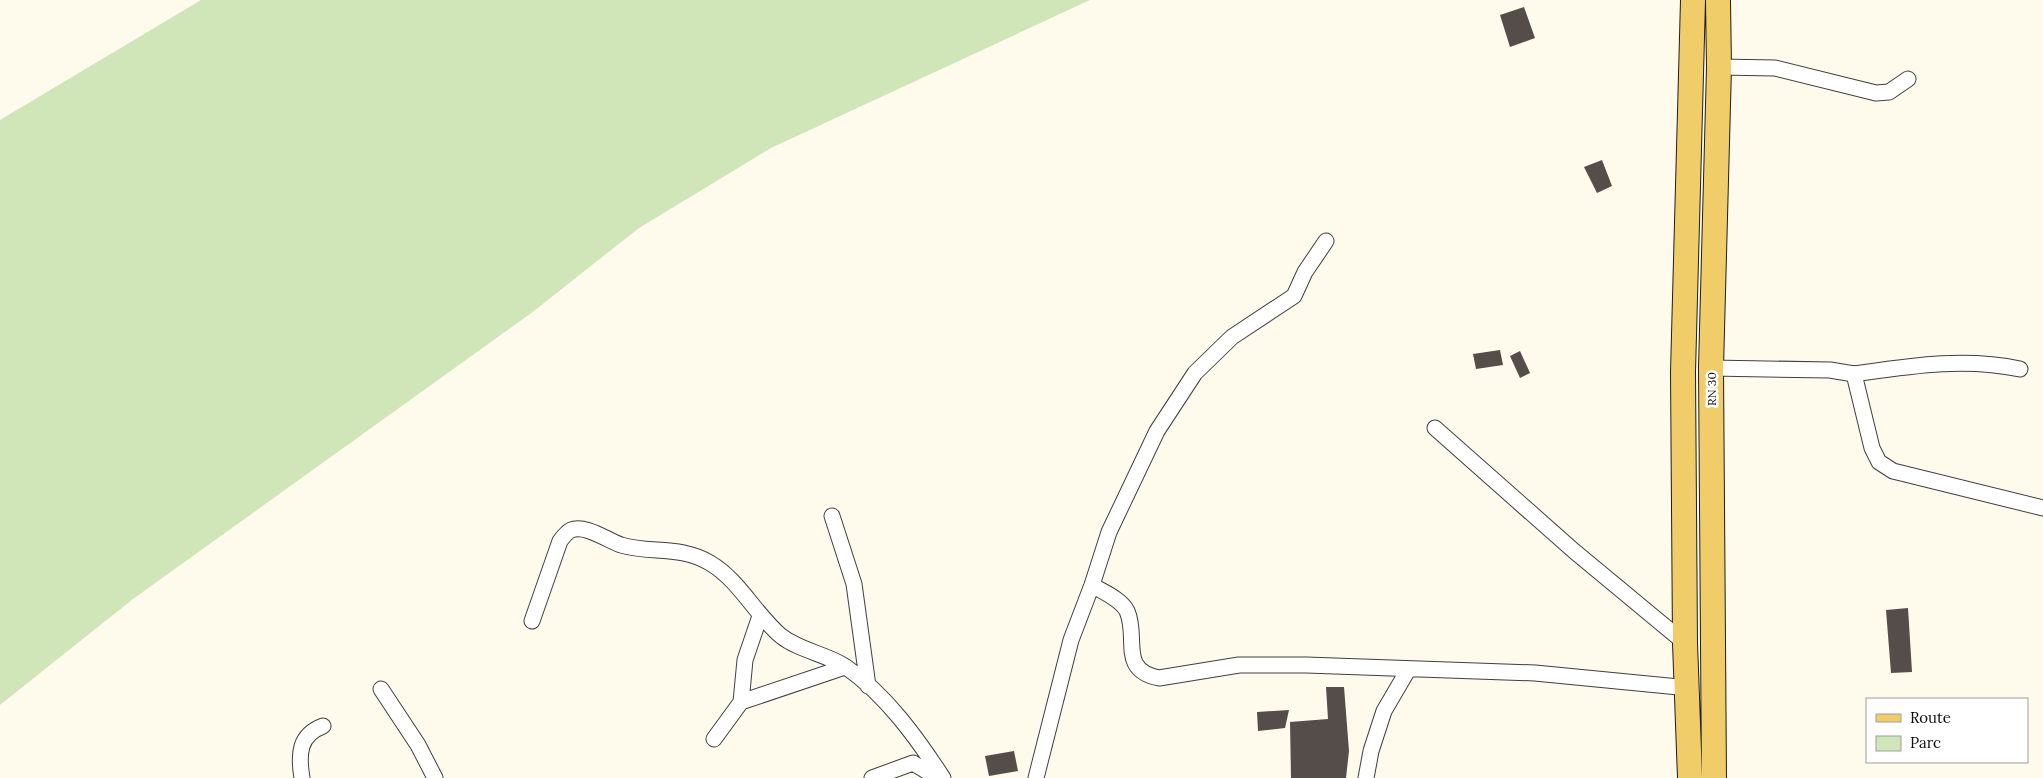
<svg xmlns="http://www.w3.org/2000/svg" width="2043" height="778" viewBox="0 0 2043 778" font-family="Lora,serif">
  <rect width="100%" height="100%" fill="#fefaec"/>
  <!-- green -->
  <path fill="#d0e6b8" d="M201,0H1090L771,148L639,228L530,314L133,599L0,705V120Z"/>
  <!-- building -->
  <path fill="#544d49" d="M1524,7L1535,38L1510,47L1500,15Z
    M1602,160L1612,186L1597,193L1584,167Z
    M1500,350L1503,365L1476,369L1473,354Z
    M1520,351L1530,373L1520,378L1510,356Z
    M1908,608L1912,672L1891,673L1886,610Z
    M1326,687H1344L1349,751L1346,778H1291L1290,722L1328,719Z
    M1289,710L1285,728L1258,731L1257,712Z
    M1014,751L1018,771L989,776L985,756Z"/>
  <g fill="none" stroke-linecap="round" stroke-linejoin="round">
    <defs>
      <path id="street" d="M1719,67L1775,68L1876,93L1889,92L1908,79
        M1711,368L1830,370L1854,374L1872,448L1879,462L1893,471L2043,508
        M1854,374C1910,366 1964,357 2020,369
        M1435,428L1574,551L1685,643
        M832,516L854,584L868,686
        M1092,585C1103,592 1121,599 1127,611C1139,638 1118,670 1159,678L1239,665H1306L1535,673L1689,688
        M532,621L560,541C563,537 567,532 571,530C585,524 607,540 621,545C650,554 680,545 710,563C739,580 755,614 781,636C800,651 827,654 846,667C886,695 917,738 943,778
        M381,689L418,745L435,778
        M741,702L845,667
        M714,739L741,702L745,660L760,616
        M302,778C298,754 299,735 323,726
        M872,778L913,763L938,778
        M1036,778L1071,640L1092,585L1109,532L1157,431L1195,373L1232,337L1294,296L1305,272L1326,241
        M1366,778L1371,751L1384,711L1408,670"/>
      <path id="primary" d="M1690,778L1685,643L1683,372L1693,0
        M1714,778L1711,368L1719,67L1718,0"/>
    </defs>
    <!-- street casing -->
    <use href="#street" stroke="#3f3f3f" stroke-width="17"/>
    <!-- primary casing -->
    <use href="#primary" stroke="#1d1d1d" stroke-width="26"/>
    <!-- street -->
    <use href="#street" stroke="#fff" stroke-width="15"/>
    <!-- primary -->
    <use href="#primary" stroke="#f1cd69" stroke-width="24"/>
  </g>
  <g text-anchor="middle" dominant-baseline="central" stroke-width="5" stroke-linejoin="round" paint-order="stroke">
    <!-- street labels -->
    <g font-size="12" fill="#0c0c0c" stroke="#fff">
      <text transform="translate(1711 389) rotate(-90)">RN 30</text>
    </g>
  </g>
  <!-- legend -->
  <rect x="1866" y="698" width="162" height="65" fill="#ffffff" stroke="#9e9e9e"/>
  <rect x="1876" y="714" width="25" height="8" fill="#f1cd69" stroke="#9e9e9e"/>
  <text x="1910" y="723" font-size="15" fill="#0c0c0c">Route</text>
  <rect x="1876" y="736" width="25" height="15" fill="#d0e6b8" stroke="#9e9e9e"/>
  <text x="1910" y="748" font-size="15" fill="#0c0c0c">Parc</text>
</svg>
